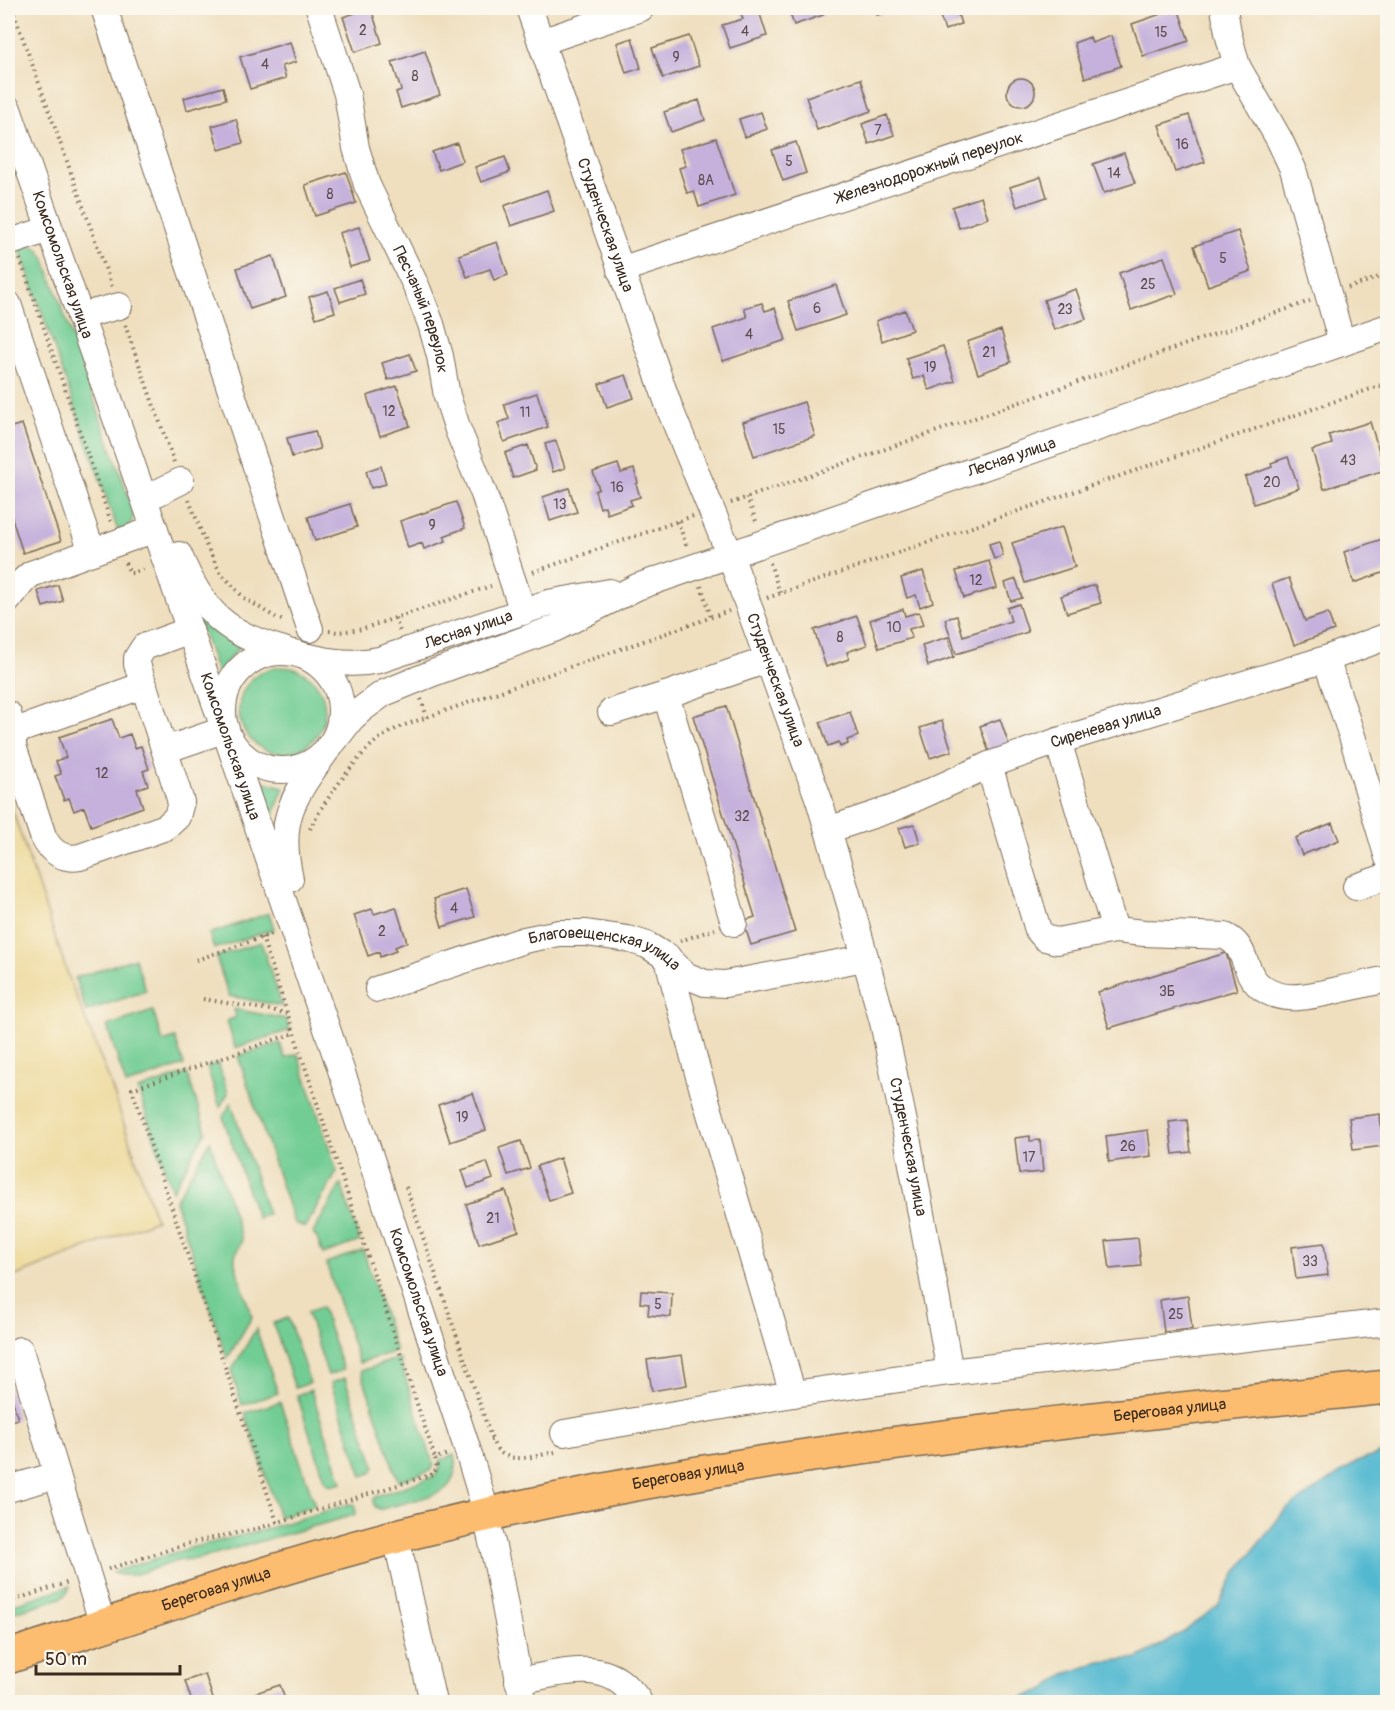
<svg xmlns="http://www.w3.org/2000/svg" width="1395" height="1710" viewBox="0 0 1395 1710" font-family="Pangolin,sans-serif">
  <rect width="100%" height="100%" fill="#fbf7ec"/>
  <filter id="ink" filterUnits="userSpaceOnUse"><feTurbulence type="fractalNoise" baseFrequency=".0167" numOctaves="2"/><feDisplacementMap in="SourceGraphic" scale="12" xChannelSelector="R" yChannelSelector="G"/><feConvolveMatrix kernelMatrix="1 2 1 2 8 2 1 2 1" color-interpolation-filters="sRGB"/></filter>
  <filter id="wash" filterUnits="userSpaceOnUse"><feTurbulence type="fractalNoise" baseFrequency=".008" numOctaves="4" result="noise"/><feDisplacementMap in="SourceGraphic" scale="24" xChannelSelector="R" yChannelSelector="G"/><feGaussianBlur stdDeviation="1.35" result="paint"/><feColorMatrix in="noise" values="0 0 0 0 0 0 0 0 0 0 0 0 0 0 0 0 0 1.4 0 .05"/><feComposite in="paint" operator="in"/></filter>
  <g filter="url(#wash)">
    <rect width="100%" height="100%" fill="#efdfbf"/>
    <!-- green -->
    <path fill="#72cd94" stroke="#567c59" stroke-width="1.5" d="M32,246L37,248L44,257L133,510C134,523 129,527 118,531L19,247Z
      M198,618L216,632L240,647L229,659L218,675Z
      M239 710a43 43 0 1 1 86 0a43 43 0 1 1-86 0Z
      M254,779L284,787L275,811L271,829Z
      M269,913L274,929L214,949L209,934Z
      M261,942L282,1006L229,996L216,957Z
      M135,958L146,991L86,1011L75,978Z
      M234,1009L286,1019L290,1030L235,1048L227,1021L236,1017Z
      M153,1011L163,1042L175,1038L184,1065L126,1085L107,1026Z
      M280,1043L285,1058L298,1054L337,1172L305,1227L294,1223L238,1056Z
      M218,1063L228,1093L220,1107L207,1067Z
      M187,1073L206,1131L172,1191L138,1090Z
      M231,1103L268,1214L257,1218L223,1117Z
      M210,1141L242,1240L235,1255V1264L252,1317L227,1359L175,1201Z
      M341,1184L360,1241L323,1254L317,1238L313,1233Z
      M363,1250L396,1351L359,1363L326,1263Z
      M322,1307L343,1370L328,1375L307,1312Z
      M288,1318L310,1383L295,1388L273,1323Z
      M256,1329L278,1393L242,1405L231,1371Z
      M399,1358L434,1466L431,1470L398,1481L361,1371Z
      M345,1378L375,1467L371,1473L362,1476L331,1383Z
      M311,1390L342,1482L332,1485L326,1483L297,1395Z
      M280,1402L315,1505L279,1517L245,1413Z
      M454,1455C457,1467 455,1481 445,1489C435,1497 395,1505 382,1509C376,1509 373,1505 373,1500L377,1496L435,1476L440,1467V1460Z
      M349,1504L354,1505L356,1512L354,1515L197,1559C191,1559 184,1559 178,1561C159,1565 130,1582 112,1572L190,1548L259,1531Z
      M70,1586L68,1592L61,1598L8,1614V1606Z"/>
    <!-- sand -->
    <path fill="#eeda9e" stroke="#94825e" stroke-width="1.5" d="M8,797L69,978L109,1079L156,1220L8,1279Z"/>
    <!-- water -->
    <path fill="#51b8d0" stroke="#467177" stroke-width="1.5" d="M1387,1451V1702H1011L1045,1689L1065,1674L1100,1662L1138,1658L1178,1635L1218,1606L1235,1574L1285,1510L1357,1462Z"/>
    <g id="blocks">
      <!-- building -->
      <path fill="#c5b1dc" d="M371,8L382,43L355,52L343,17Z
        M739,8H758L767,36L730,48L722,25L743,19Z
        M788,8H820L823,15L794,25Z
        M874,8H899L877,15Z
        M937,8H956L961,24L945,30Z
        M1178,8L1189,41L1143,56L1132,24Z
        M689,36L699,66L663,78L652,48Z
        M1111,36L1121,66L1085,78L1074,43L1090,37L1092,43Z
        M632,38L641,68L626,73L617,43Z
        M290,42L296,62L282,66L286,78L250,89L240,57Z
        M425,51L440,95L401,108L396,92L401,90L392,62Z
        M1007 92a14 14 0 1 1 28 0a14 14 0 1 1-28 0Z
        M861,79L871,111L817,130L806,97Z
        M223,87L226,99L187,110L184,98Z
        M699,100L705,120L671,132L664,112Z
        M761,112L767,129L745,137L739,119Z
        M887,115L894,135L869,144L862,124Z
        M1189,115L1205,162L1175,172L1159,125Z
        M236,119L243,143L219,150L212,126Z
        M716,138L735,195L699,207L694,191L687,193L679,168L686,166L680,149Z
        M796,142L806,173L783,181L772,150Z
        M457,143L463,161L439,170L432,152Z
        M1124,153L1135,183L1104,193L1093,164Z
        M505,157L510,172L481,182L475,167Z
        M346,172L356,203L315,216L305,185Z
        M1041,177L1047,197L1017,207L1010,187Z
        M547,190L554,211L511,226L504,206Z
        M981,197L988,218L959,228L952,207Z
        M359,227L370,261L350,267L339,233Z
        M1238,231L1251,271L1208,286L1194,246Z
        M497,242L508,275L494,280L490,269L467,277L459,255Z
        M273,256L286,297L250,309L237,268Z
        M1164,257L1177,294L1131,310L1119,273Z
        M360,279L365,294L340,302L335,288Z
        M836,285L846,315L798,331L788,301Z
        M1076,289L1086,319L1054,330L1044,300Z
        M328,291L335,312L316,318L309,297Z
        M762,303L765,311L775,308L786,340L723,361L713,329L747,317L744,308Z
        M905,310L912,330L882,341L876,321Z
        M1001,330L1011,362L978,374L967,342Z
        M943,346L955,381L929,390L924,376L913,379L906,358Z
        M410,354L416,371L388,380L382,363Z
        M626,375L634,398L607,407L599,384Z
        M397,386L410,426L380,436L367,396Z
        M537,393L548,427L504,442L498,423L509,419L504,404Z
        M804,402L815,436L754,456L743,422Z
        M1370,422L1385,470L1324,489L1312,450L1332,444L1329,435Z
        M22,424L61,541L23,553L8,506V428Z
        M315,431L320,449L292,457L287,438Z
        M556,441L565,468L553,472L545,444Z
        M528,445L536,470L513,478L505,453Z
        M1288,457L1299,488L1254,504L1245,477L1272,467L1271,463Z
        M618,464L621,473L634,469L638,483L636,484L640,497L630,500L632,505L607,514L605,506L600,508L595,491L599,489L593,472Z
        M381,466L386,484L371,488L366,471Z
        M569,488L577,512L550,521L543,497Z
        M456,502L465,528L444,536L446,541L424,549L422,543L408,548L400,521Z
        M350,504L357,527L315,541L308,517Z
        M1062,527L1075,567L1025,583L1012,543Z
        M1388,537V571L1354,583L1344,552Z
        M999,541L1003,556L994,559L989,544Z
        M989,561L997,588L964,598L956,571Z
        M923,571L933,602L920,607L916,595L907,598L901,578Z
        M1289,578L1305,621L1328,613L1334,630L1294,645L1272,584Z
        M1016,579L1022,598L1011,601L1005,583Z
        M58,585L63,601L43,607L38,591Z
        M1095,585L1101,603L1067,613L1061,596Z
        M1019,604L1028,632L956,654L945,619L957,616L963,636L1011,621L1007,608Z
        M903,609L905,616L919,612L923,625L909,629L912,638L879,648L870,620Z
        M857,616L867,645L847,652L849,659L826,667L814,630Z
        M948,637L954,657L928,666L922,645Z
        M726,706L795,932L751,945L743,921L755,917L693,716Z
        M850,712L858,736L847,740L848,744L840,747L839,742L828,746L820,722Z
        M112,719L119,738L130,734L135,748L141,746L149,769L143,771L148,785L137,789L143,807L91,826L84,807L74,811L69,798L64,800L55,776L61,774L56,761L66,757L59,737Z
        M1000,719L1010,748L990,755L980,726Z
        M942,721L952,751L930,758L920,728Z
        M1332,823L1339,840L1302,855L1295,838Z
        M914,824L920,843L905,847L899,828Z
        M466,889L475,917L442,927L434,899Z
        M396,907L407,942L395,947L396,951L380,957L379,952L368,956L354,915L372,909L374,914Z
        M1226,953L1237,990L1109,1028L1098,992Z
        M473,1093L486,1130L450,1142L438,1105Z
        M1380,1114L1383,1146L1353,1150L1349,1118Z
        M1187,1120L1191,1152L1173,1154L1169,1122Z
        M1148,1130L1151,1156L1109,1162L1106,1136Z
        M1030,1136V1141L1040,1140L1043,1172L1019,1174L1015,1138Z
        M521,1141L530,1168L508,1175L499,1148Z
        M560,1158L571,1193L549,1200L537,1166Z
        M487,1162L493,1179L468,1188L462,1170Z
        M506,1191L519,1231L479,1244L466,1204Z
        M1138,1238L1141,1266L1110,1269L1106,1241Z
        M1324,1243L1328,1275L1296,1279L1292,1247Z
        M641,1291L672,1293L671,1317L648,1315L649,1304L640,1303Z
        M1188,1296L1192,1329L1164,1332L1160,1300Z
        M682,1355L687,1385L652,1391L647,1360Z
        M8,1384L18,1419L8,1422Z
        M205,1674L214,1702H192L185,1681Z
        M280,1685L286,1702H228Z"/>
    </g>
  </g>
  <g filter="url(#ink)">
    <use href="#blocks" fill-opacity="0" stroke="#7a6956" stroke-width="1.5"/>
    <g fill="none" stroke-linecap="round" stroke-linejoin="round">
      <defs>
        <g id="minor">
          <path d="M104,8L310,629"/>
          <path id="s1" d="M319,8L347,94L356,148L367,185L417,288L431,324L440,356L447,396L458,430L484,494L523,612"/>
          <path id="s2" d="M529,8L671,412L730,555L819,800L855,921L883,1022L907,1137L950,1372"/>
          <path d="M1224,8L1228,33L1237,66L1279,139L1293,169L1342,343"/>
          <path d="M541,42L641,8"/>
          <path id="s3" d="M8,109L233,754L353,1105L467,1448L482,1498"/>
          <path d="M8,243L49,229"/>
          <path id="s4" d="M620,270L1237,66"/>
          <path d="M8,304L92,552"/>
          <path d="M80,316L119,306"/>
          <path d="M157,493L181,481"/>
          <path d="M179,555C202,611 225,634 284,650"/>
          <path d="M8,600L24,580L31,574L155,529"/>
          <circle cx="282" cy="711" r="59"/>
          <path id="s5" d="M310,657C334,663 355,665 379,660L548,603L610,592"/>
          <path d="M1326,659L1352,736L1388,858"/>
          <path d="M611,712L666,695"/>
          <path d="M8,714L13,732V746L43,836C50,852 64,860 80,857L166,827L177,817L181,802L137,664V658L144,647L190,630"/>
          <path d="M13,732L144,685"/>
          <path id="s6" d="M334,741L351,719L362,709L384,693L433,673L556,628L637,587L1388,327"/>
          <path d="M1058,741L1115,930"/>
          <path d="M165,750L226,729"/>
          <path d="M989,765L1038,930L1045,938L1057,941L1115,930L1144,933L1225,936C1244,945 1242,960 1252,977C1272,1008 1313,996 1342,989C1357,986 1372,982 1388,979"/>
          <path id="s7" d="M828,830L894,808L989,765L1058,741L1326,659L1388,636"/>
          <path d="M290,879C276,817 294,796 329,747"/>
          <path d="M1356,887L1388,876"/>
          <path d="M734,923L666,695L767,660"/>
          <path d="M667,956L698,1073L793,1394"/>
          <path id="s8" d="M378,989L524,940L559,933H586L628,939L647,945L668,958L685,975L705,983L725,984L865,958"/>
          <path d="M20,1350L57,1475"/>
          <path d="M564,1433L793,1394L950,1372L1388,1322"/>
          <path d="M8,1489L57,1475L98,1609"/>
          <path d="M486,1516L498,1569L523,1702"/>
          <path d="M396,1537L433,1702"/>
          <path d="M518,1681C552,1675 600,1658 627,1688C632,1692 636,1697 639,1702"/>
        </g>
        <g id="major">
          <path id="s9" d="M8,1657C144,1613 281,1565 421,1530C627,1479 838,1449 1049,1424C1162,1411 1275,1398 1388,1387"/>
        </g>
      </defs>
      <!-- minor casing -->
      <use href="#minor" stroke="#7a6956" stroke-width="28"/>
      <!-- major casing -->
      <use href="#major" stroke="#7a6956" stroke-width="36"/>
      <!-- path -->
      <path stroke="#7a6956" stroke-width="4" stroke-dasharray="1.5 4.5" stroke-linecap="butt" d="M12,8L112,287
        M20,259L111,522
        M1348,288L1388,274
        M125,325L174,462
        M747,497L757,524
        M189,500L207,547L220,572L244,598L275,617L284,621
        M731,503L1310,301
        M678,521L687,548
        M125,563L130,573H133L146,568
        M770,563L780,593
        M533,572L693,516
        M701,586L711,617
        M767,598L1388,383
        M395,618L400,632
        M329,631L338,632L362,629L491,586
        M421,699L427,717
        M310,829C321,805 355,759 375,742C382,736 391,732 399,727L729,611
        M262,937L435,1458
        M680,941L715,929
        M196,960L272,934
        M203,999L287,1013
        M406,1187L492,1440
        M490,1440H492C494,1444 496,1449 500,1452C515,1464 538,1455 555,1452
        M277,1522L132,1089L294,1033
        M108,1569L190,1543L259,1528L433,1474L437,1468L435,1458L449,1454
        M8,1602L69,1582"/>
      <!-- minor -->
      <use href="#minor" stroke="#fff" stroke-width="26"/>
      <!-- major -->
      <use href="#major" stroke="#fcbd6f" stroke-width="33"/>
    </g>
  </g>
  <g text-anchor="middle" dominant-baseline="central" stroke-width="4.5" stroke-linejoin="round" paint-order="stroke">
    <!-- number labels -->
    <g font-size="14" fill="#5e4c4e">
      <text x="363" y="30">2</text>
      <text x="745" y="31">4</text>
      <text x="1161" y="32">15</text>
      <text x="676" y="57">9</text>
      <text x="265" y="64">4</text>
      <text x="415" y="76">8</text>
      <text x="878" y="130">7</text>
      <text x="1182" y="144">16</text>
      <text x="789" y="161">5</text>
      <text x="1114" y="173">14</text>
      <text x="706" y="180">8А</text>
      <text x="330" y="194">8</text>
      <text x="1223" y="258">5</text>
      <text x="1148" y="284">25</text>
      <text x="817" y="308">6</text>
      <text x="1065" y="309">23</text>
      <text x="749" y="334">4</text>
      <text x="989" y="352">21</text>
      <text x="930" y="367">19</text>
      <text x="389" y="411">12</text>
      <text x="525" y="412">11</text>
      <text x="779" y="429">15</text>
      <text x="1348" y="460">43</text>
      <text x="1272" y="482">20</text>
      <text x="617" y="487">16</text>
      <text x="560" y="504">13</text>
      <text x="432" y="525">9</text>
      <text x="976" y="580">12</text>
      <text x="894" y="627">10</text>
      <text x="840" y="637">8</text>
      <text x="102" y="773">12</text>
      <text x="742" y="816">32</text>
      <text x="454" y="908">4</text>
      <text x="382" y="931">2</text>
      <text x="1167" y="991">3Б</text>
      <text x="462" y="1117">19</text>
      <text x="1128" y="1146">26</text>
      <text x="1029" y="1157">17</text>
      <text x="493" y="1218">21</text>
      <text x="1310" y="1261">33</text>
      <text x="658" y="1304">5</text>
      <text x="1176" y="1314">25</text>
    </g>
    <!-- street labels -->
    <g font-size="16" fill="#3b2a1e" stroke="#fbf7ec">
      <text stroke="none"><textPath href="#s4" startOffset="326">Железнодорожный переулок</textPath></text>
      <text stroke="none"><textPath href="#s2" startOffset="230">Студенческая улица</textPath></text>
      <text stroke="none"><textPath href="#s3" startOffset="165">Комсомольская улица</textPath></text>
      <text stroke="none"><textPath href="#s1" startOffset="320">Песчаный переулок</textPath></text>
      <text stroke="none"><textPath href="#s6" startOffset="741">Лесная улица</textPath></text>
      <text stroke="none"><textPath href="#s5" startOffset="164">Лесная улица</textPath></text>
      <text stroke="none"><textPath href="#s2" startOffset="716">Студенческая улица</textPath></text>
      <text stroke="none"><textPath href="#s7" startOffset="297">Сиреневая улица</textPath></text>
      <text stroke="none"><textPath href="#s3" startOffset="675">Комсомольская улица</textPath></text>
      <text stroke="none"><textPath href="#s8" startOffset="238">Благовещенская улица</textPath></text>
      <text stroke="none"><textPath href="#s2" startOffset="1202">Студенческая улица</textPath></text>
      <text stroke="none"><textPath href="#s3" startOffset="1262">Комсомольская улица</textPath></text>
      <text stroke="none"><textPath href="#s9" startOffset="1191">Береговая улица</textPath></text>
      <text stroke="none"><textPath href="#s9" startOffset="705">Береговая улица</textPath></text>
      <text stroke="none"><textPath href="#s9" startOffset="219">Береговая улица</textPath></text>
    </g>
  </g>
  <!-- margin -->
  <rect width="1395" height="1710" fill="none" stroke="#fbf7ec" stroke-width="30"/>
  <!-- scale -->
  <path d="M36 1665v9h144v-9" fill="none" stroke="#3b2a1e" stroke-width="3"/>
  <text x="45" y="1665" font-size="18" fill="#3b2a1e" stroke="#fbf7ec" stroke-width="4.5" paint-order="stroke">50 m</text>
</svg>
